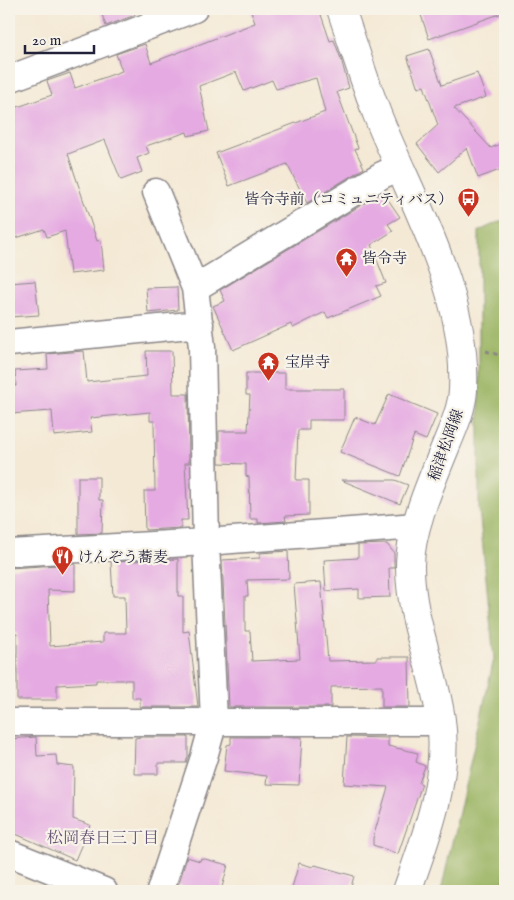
<svg xmlns="http://www.w3.org/2000/svg" width="514" height="900" viewBox="0 0 514 900" font-family="'IM FELL English','Noto Serif JP',serif">
  <rect width="100%" height="100%" fill="#f7f3e8"/>
  <filter id="ink" filterUnits="userSpaceOnUse"><feTurbulence type="fractalNoise" baseFrequency=".02" numOctaves="2"/><feDisplacementMap in="SourceGraphic" scale="10" xChannelSelector="R" yChannelSelector="G"/><feConvolveMatrix kernelMatrix="1 2 1 2 8 2 1 2 1" color-interpolation-filters="sRGB"/></filter>
  <filter id="wash" filterUnits="userSpaceOnUse"><feTurbulence type="fractalNoise" baseFrequency=".0096" numOctaves="4" result="noise"/><feDisplacementMap in="SourceGraphic" scale="20" xChannelSelector="R" yChannelSelector="G"/><feGaussianBlur stdDeviation="1.12" result="paint"/><feColorMatrix in="noise" values="0 0 0 0 0 0 0 0 0 0 0 0 0 0 0 0 0 1.4 0 .05"/><feComposite in="paint" operator="in"/></filter>
  <g filter="url(#wash)">
    <rect width="100%" height="100%" fill="#f4e9d5"/>
    <!-- forest -->
    <path fill="#9db666" stroke="#606c50" d="M505,219V891H441L494,659L479,508V231Z"/>
    <g id="blocks">
      <!-- building -->
      <path fill="#e5aae2" d="M100,9H133L135,15L106,26Z
        M250,9H319L330,41L334,40L341,59L349,88L337,92L358,148L355,149L364,168L307,203L287,164L229,186L216,153L325,112L316,78L276,89L272,80L244,91L236,72L199,86L209,131L188,136L187,132L146,146L149,153L137,158L142,172L121,180L105,140L68,154L97,241L101,240L104,270L70,274L65,231L47,237L44,229L13,239L9,224V110L52,95L47,81L70,73L75,88L122,71L116,54L145,44L151,63L255,23Z
        M419,9H505V12L429,39Z
        M429,49L442,85L477,73L486,97L454,108L491,148L505,142V168L478,178L467,148L439,172L417,144L438,125L424,86L418,88L407,56Z
        M383,192L400,217L388,224L393,231L371,245L386,283L376,286L381,296L328,318L325,312L293,328L291,324L233,350L213,306L225,301L220,290Z
        M35,281L39,315L9,317V283Z
        M177,287L178,310L148,313L146,288Z
        M84,351L87,382L147,376L146,351H172L173,394H188L189,463H185L188,520H181V528L145,530L144,491H155L154,421H150V412L90,418L92,432L54,436L52,411L9,414V386H16L15,371L48,369L47,354Z
        M246,373H285V389H344V420H309V430H298L296,480H309V515L285,516L286,521L258,523V519H250L249,477L246,476V464L219,463V431H248L250,395H246Z
        M389,394L437,414L426,440L414,435L400,476L340,452L355,417L375,425Z
        M78,477H99V500H103L102,533L78,534Z
        M341,480H395L408,485L400,504Z
        M387,544L394,553V568H389L390,597L359,598V589L326,591L324,560L358,558V545Z
        M288,551L289,579L247,580L248,596H245V631H250L252,661L300,659L294,584L321,582L328,661L377,660V657H409L410,707H382V686L331,687V707H229L222,560L260,558V553Z
        M178,559V596H183V632L189,631L198,707H140V698H132V680H96V683L57,685V700H17V633H9V568L75,564V591L48,590L50,646L103,642V633H126L125,596H113L111,562Z
        M36,737L37,756L56,755L57,765L74,767L73,819L90,825L75,860L9,831V739Z
        M141,737H188V756L186,763H158V774H134L135,738Z
        M231,737H302L299,785L266,784L267,776L224,771L227,745L231,744Z
        M347,737L388,738V746L418,753L416,762L425,766L419,783L422,784L398,854L373,845V838L388,787L344,784Z
        M187,857L200,861L201,858L228,865L221,891H199L178,886Z
        M299,863L313,867L315,865L354,876L350,891H291Z"/>
    </g>
  </g>
  <g filter="url(#ink)">
    <use href="#blocks" fill-opacity="0" stroke="#8b8688" stroke-width="1"/>
    <g fill="none" stroke-linecap="round" stroke-linejoin="round">
      <defs>
        <path id="minor" d="M9,79L194,9
          M156,192L195,288L202,347L206,542L214,721L204,757L160,891
          M195,288L382,175L400,167
          M9,343L200,324
          M9,553L206,542L416,526
          M9,722H441
          M9,853L104,891"/>
        <path id="major" d="M341,9C353,44 364,80 377,114C412,202 468,293 463,390C462,408 454,426 447,443C433,478 410,528 410,566C410,620 434,668 441,720C449,779 426,837 407,891"/>
      </defs>
      <!-- minor casing -->
      <use href="#minor" stroke="#8b8688" stroke-width="29"/>
      <!-- major casing -->
      <use href="#major" stroke="#8b8688" stroke-width="30"/>
      <!-- path -->
      <path stroke="#8b8688" stroke-width="3" stroke-dasharray="4 4" stroke-linecap="butt" d="M486,351L505,357"/>
      <!-- minor -->
      <use href="#minor" stroke="#fff" stroke-width="26"/>
      <!-- major -->
      <use href="#major" stroke="#fff" stroke-width="28"/>
    </g>
  </g>
  <!-- icons -->
  <defs>
    <symbol id="bus-pin" viewBox="-11 -11 22 30"><path d="M0 17L-7.5 6A9.5 9.5 0 1 1 7.5 6Z" fill="#c8321e" stroke="#f7f3e8"/><path d="M-5-6H5V4H4V6H2V4H-2V6H-4V4H-5ZM-3.5-4V0h7V-4ZM-3.5 1.2v1.5H-2V1.2ZM2 1.2v1.5H3.5V1.2Z" fill="#fff"/></symbol>
    <symbol id="temple-pin" viewBox="-11 -11 22 30"><path d="M0 17L-7.5 6A9.5 9.5 0 1 1 7.5 6Z" fill="#c8321e" stroke="#f7f3e8"/><path d="M0-6L5-2H3V0L6.5 2.5H4V6H1.5V3h-3V6H-4V2.5H-6.5L-3 0V-2H-5Z" fill="#fff"/></symbol>
    <symbol id="restaurant-pin" viewBox="-11 -11 22 30"><path d="M0 17L-7.5 6A9.5 9.5 0 1 1 7.5 6Z" fill="#c8321e" stroke="#f7f3e8"/><path d="M-5-6h1v4h1v-4h1v4h1v-4h1v5L-1.5 .5V6h-2V.5L-5-1ZM5-6V6H3V1.5H1.5Q1.5-4 5-6Z" fill="#fff"/></symbol>
  </defs>
  <g fill-rule="evenodd">
    <use href="#bus-pin" x="456" y="186" width="25" height="34"/>
    <use href="#temple-pin" x="334" y="246" width="25" height="34"/>
    <use href="#temple-pin" x="256" y="350" width="25" height="34"/>
    <use href="#restaurant-pin" x="50" y="544" width="25" height="34"/>
  </g>
  <g text-anchor="middle" dominant-baseline="central" stroke-width="4.5" stroke-linejoin="round" paint-order="stroke">
    <!-- poi labels -->
    <g font-size="15" fill="#22223b" stroke="#f7f3e8" text-anchor="start">
      <text x="453" y="199" text-anchor="end">皆令寺前（コミュニティバス）</text>
      <text x="362" y="258">皆令寺</text>
      <text x="285" y="362">宝岸寺</text>
      <text x="78" y="557">けんぞう蕎麦</text>
    </g>
    <!-- street labels -->
    <g font-size="15" fill="#22223b" stroke="#f7f3e8">
      <text transform="translate(446 445) rotate(-70)">稲津松岡線</text>
    </g>
    <!-- neighbourhood labels -->
    <g font-size="16" fill="#665275" stroke="#f7f3e8">
      <text x="103" y="839">松岡春日三丁目</text>
    </g>
  </g>
  <!-- margin -->
  <rect width="514" height="900" fill="none" stroke="#f7f3e8" stroke-width="30"/>
  <!-- scale -->
  <path d="M25 45v8h69v-8" fill="none" stroke="#22223b" stroke-width="2.5"/>
  <text x="32" y="45" font-size="15" fill="#22223b" stroke="#f7f3e8" stroke-width="4" paint-order="stroke">20 m</text>
</svg>
